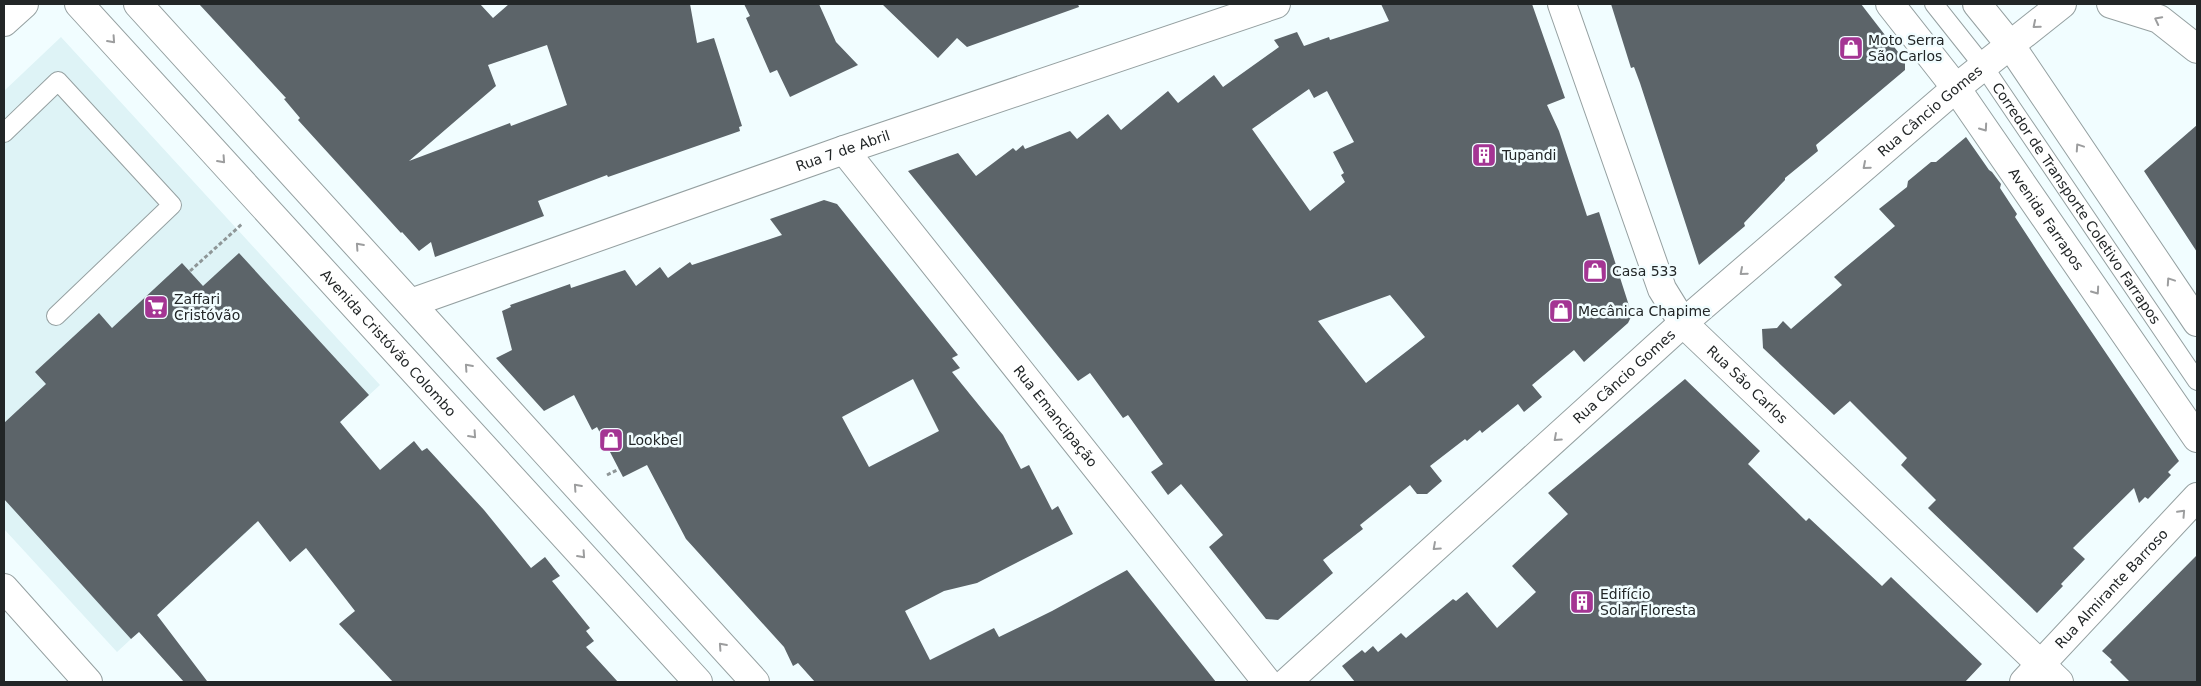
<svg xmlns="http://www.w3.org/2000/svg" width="2201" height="686" viewBox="0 0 2201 686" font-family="'DejaVu Sans',sans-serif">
  <rect width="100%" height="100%" fill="#f1fdff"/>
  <!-- built -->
  <path fill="#def3f6" d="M61,37L380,385L330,431L342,444L117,652L4,529V91Z"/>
  <!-- building -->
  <path fill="#5c6469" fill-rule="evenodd" d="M199,4H480L493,18L509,4H690L697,43L714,38L742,126L739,127L740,131L608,177L607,175L538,201L544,216L435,257L431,242L419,251L402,232L401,233L298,120L300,118L284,99L286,98ZM547,45L567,105L511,126L510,123L409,161L496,86L488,65Z
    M744,4H819L836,42L858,65L790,97L777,70L770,73L746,18L750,16Z
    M882,4H1078L1079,7L967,47L957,38L938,58Z
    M1381,4H1532L1565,98L1547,105L1559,131L1587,216L1599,212L1632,315L1628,323L1584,362L1574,350L1532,385L1542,397L1524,412L1518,404L1482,433L1480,430L1467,441L1465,439L1430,466L1442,481L1427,494H1417L1410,485L1360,525L1363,529L1323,560L1333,573L1278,620L1266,619L1209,547L1223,535L1181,484L1168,495L1151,472L1163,464L1128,415L1123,418L1090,373L1078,381L908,171L958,153L976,176L1013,148L1016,151L1023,145L1025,149L1070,131L1077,139L1108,114L1121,130L1168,91L1178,103L1214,75L1223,87L1279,47L1274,40L1297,32L1304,46L1329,37L1330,40L1389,21ZM1309,89L1314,98L1327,91L1354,142L1333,152L1344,173L1341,175L1345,182L1310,211L1252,129ZM1390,295L1425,337L1366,383L1318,321Z
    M1611,4H1861L1905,61V70L1816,145L1818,151L1785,178V180L1744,223L1745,226L1699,265L1640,83L1634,67L1631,68Z
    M2197,125V252L2144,171Z
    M1966,137L1989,170L1992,172L2001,184L2000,188L2017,214L2015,217L2047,266L2179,461L2168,472L2171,475L2148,499L2145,497L2139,503L2134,488L2073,548L2085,559L2061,584L2063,586L2037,613L1928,508L1936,500L1901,465L1907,458L1850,401L1834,415L1763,348L1762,329L1777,328L1783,321L1791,329L1842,285L1834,277L1895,226L1879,209L1907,187L1908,181L1931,162H1936Z
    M824,200L837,204L958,355L952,358L960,368L952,372L1003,435L1021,469L1029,465L1052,510L1058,506L1073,534L977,583L944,591L905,611L930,660L994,628L999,637L1052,611L1127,570L1216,682H815L798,663L793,666L784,647L686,539L647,465L623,477L597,427L592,430L574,395L544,411L496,358L512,350L502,311L511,307L510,305L570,284L571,288L625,270L636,286L660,267L668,278L690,262L692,265L782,235L770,219ZM913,379L939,431L869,467L842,417Z
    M239,253L369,395L340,422L380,470L414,441L422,451L427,448L484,510L531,568L545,557L560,576L552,581L590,628L586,631L594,641L586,647L618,682H393L339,624L355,611L306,548L290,562L258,521L157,615L207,681L184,682L139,632L131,639L4,499V423L46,384L35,372L99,313L112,328L182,263L203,286Z
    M1685,379L1760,451L1748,464L1806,521L1809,518L1882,586L1891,577L1982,664L1965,682H1355L1342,666L1362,650L1365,653L1373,646L1378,652L1401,633L1406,638L1453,599L1456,601L1467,592L1497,628L1536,592L1512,566L1568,514L1548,493Z
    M2197,555V682H2130L2110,662L2112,660L2102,651Z"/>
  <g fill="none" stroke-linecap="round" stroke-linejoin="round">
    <defs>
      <g id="lane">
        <path id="s1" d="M1934,4L1984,67L2197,381"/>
        <path d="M4,133L58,81L172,205L56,316"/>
      </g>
      <g id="street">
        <path id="s2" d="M1562,4L1662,289L1683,323L2059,682"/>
        <path id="s3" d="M844,150L1267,682"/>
        <path id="s4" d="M411,303L844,150L1276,4"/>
        <path id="s5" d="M2024,682L2197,497"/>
      </g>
      <g id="secondary">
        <path id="s6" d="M79,4L698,682"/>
        <path d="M138,4L755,682"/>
        <path id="s7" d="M1890,4L1956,88L2197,438"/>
        <path d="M1977,4L2011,46L2197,322"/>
        <path d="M2111,4L2159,19L2197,49"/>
        <path d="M4,22L24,4"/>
        <path d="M4,588L88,682"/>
        <path id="s8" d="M1287,682L1683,323L1956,88L2062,4"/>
      </g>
    </defs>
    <!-- lane casing -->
    <use href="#lane" stroke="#95a0a1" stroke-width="20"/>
    <!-- street casing -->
    <use href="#street" stroke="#95a0a1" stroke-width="30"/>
    <!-- secondary casing -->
    <use href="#secondary" stroke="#95a0a1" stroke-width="30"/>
    <!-- path -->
    <path stroke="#8e9697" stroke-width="3" stroke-dasharray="4 2.5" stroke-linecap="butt" d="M190,271L242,224
      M607,475L619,469"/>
    <!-- lane -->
    <use href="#lane" stroke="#fff" stroke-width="18"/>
    <!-- street -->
    <use href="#street" stroke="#fff" stroke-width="28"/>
    <!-- secondary -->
    <use href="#secondary" stroke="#fff" stroke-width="28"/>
  </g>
  <!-- one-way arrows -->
  <defs><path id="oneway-chevron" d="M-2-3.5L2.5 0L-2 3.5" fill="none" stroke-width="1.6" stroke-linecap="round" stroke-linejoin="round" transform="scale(1.25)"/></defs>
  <g stroke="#9c9d9e">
    <use href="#oneway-chevron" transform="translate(2158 20) rotate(-153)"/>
    <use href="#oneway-chevron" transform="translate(2036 25) rotate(140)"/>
    <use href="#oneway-chevron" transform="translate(112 40) rotate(48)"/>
    <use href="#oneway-chevron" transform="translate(1984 128) rotate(55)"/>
    <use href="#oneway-chevron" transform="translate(2079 147) rotate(-124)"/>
    <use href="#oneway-chevron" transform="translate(222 160) rotate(48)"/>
    <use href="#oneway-chevron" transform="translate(1866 166) rotate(139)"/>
    <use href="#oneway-chevron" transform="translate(359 246) rotate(-132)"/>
    <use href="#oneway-chevron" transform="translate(1743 272) rotate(139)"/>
    <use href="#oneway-chevron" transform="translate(2170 281) rotate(-124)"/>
    <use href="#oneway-chevron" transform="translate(2096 291) rotate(55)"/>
    <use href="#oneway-chevron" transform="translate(468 367) rotate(-132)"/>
    <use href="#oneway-chevron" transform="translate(473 435) rotate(48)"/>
    <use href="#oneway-chevron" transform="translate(1557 438) rotate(138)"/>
    <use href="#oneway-chevron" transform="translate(577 487) rotate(-132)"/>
    <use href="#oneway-chevron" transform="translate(2182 513) rotate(-47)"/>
    <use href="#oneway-chevron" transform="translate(1436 547) rotate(138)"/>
    <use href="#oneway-chevron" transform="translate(582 555) rotate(48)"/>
    <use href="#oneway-chevron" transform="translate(722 646) rotate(-132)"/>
  </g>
  <!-- icons -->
  <defs>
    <symbol id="shop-square" viewBox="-11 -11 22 22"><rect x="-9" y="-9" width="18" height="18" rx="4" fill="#a43593" stroke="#f1fdff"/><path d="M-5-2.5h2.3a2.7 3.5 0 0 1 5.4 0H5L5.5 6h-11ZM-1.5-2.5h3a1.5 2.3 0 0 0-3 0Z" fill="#fff"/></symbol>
    <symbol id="building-square" viewBox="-11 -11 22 22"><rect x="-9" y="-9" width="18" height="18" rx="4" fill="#a43593" stroke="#f1fdff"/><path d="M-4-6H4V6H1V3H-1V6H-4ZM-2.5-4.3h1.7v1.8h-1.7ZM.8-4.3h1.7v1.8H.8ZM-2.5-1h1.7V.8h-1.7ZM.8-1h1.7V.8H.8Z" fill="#fff"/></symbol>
    <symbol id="supermarket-square" viewBox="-11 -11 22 22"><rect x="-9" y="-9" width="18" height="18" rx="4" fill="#a43593" stroke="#f1fdff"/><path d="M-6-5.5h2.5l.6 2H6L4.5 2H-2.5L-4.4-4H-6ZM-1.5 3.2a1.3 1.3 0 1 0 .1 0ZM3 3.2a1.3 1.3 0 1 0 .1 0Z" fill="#fff"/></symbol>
  </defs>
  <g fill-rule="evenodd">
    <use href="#shop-square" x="1837" y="34" width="28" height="28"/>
    <use href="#building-square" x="1470" y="141" width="28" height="28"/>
    <use href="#shop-square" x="1581" y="257" width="28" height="28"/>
    <use href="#supermarket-square" x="142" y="293" width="28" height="28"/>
    <use href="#shop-square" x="1547" y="297" width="28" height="28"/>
    <use href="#shop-square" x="597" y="426" width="28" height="28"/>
    <use href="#building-square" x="1568" y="588" width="28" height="28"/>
  </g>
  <g text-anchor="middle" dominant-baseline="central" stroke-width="5" stroke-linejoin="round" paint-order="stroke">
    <!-- poi labels -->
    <g font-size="14" fill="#222627" stroke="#f1fdff" text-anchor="start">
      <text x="1868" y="40">Moto Serra<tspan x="1868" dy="16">São Carlos</tspan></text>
      <text x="1502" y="155">Tupandi</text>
      <text x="1612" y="271">Casa 533</text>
      <text x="174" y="299">Zaffari<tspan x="174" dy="16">Cristóvão</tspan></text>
      <text x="1578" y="311">Mecânica Chapime</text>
      <text x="628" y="440">Lookbel</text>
      <text x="1600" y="594">Edifício<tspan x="1600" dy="16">Solar Floresta</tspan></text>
    </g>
    <!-- street labels -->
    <g font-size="14" fill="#222627" stroke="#f1fdff">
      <text stroke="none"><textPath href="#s8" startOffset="860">Rua Câncio Gomes</textPath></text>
      <text stroke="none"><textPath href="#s4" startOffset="458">Rua 7 de Abril</textPath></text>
      <text stroke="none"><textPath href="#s1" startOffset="245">Corredor de Transporte Coletivo Farrapos</textPath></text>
      <text stroke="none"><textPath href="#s7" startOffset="266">Avenida Farrapos</textPath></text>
      <text stroke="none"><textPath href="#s6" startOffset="459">Avenida Cristóvão Colombo</textPath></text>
      <text stroke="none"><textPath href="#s8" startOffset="455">Rua Câncio Gomes</textPath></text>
      <text stroke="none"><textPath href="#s2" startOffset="431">Rua São Carlos</textPath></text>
      <text stroke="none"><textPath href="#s3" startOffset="340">Rua Emancipação</textPath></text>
      <text stroke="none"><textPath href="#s5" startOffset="128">Rua Almirante Barroso</textPath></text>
    </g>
  </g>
  <!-- border -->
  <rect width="2201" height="686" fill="none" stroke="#222627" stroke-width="10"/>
</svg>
